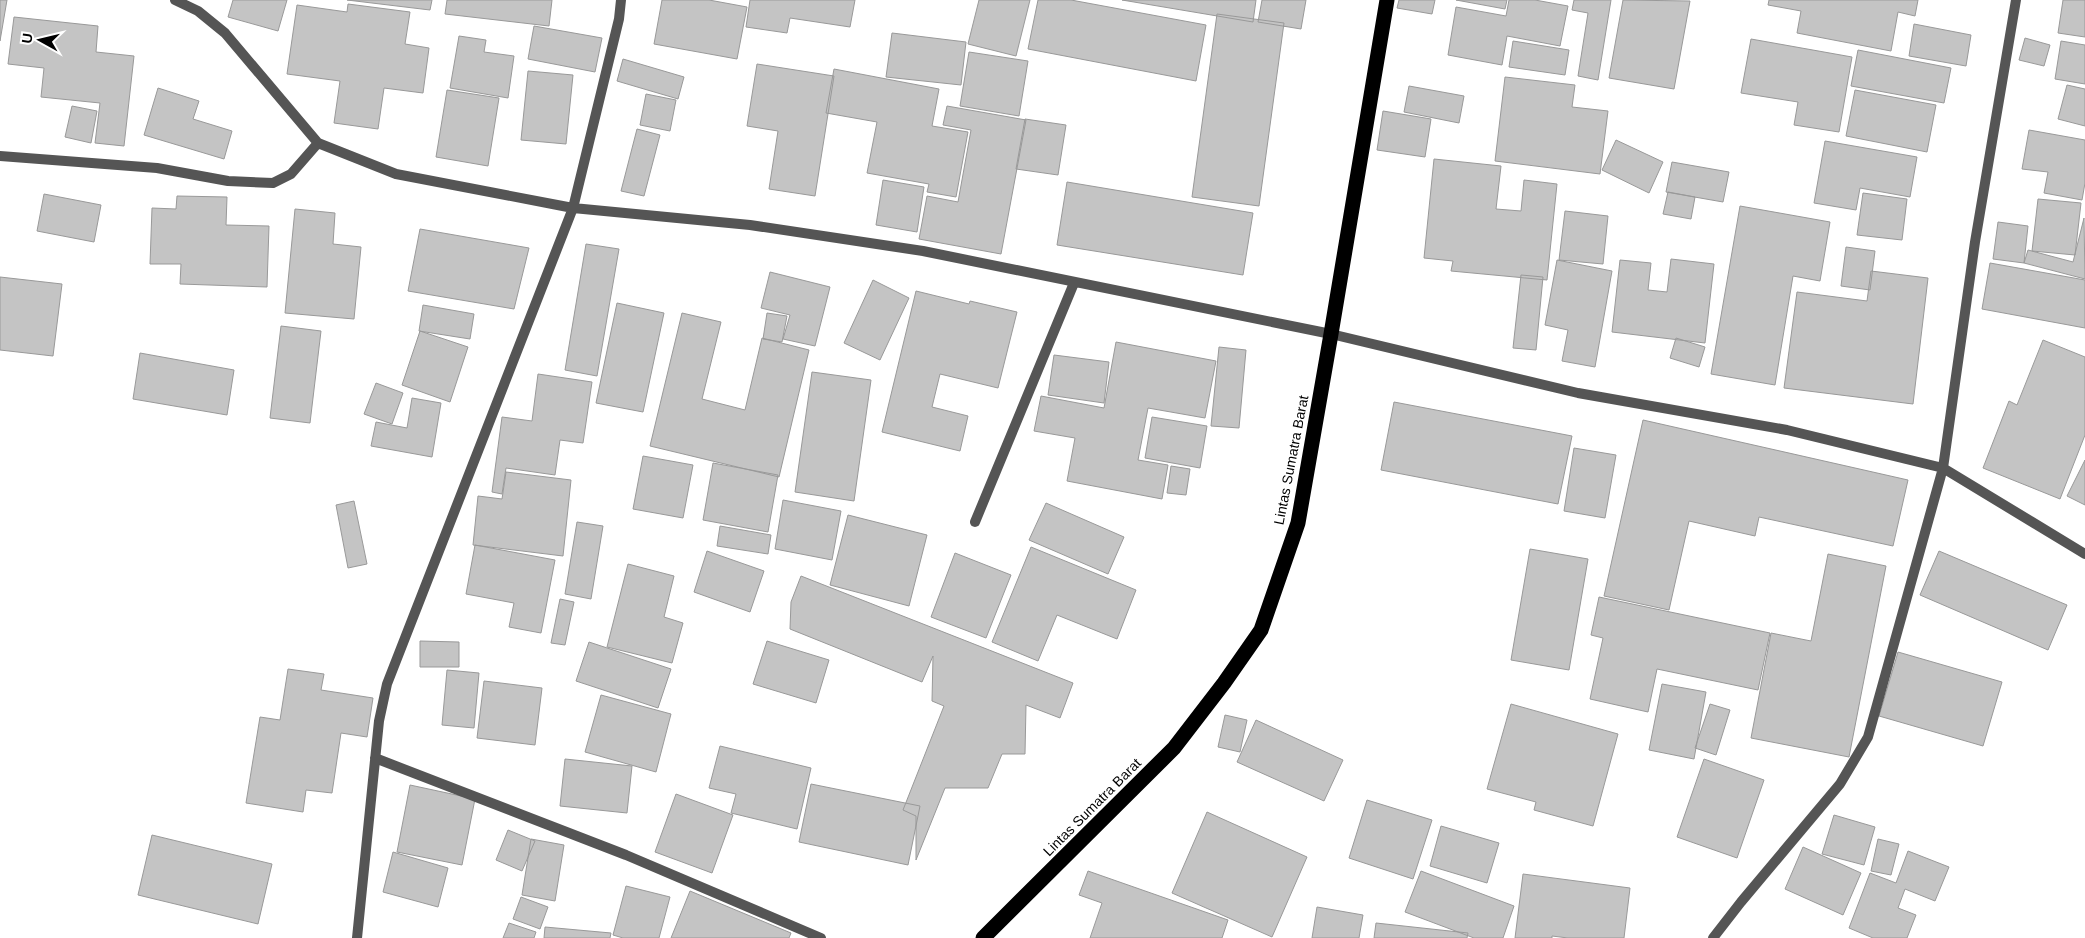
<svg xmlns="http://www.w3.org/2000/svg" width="2085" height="938" viewBox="0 0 2085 938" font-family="Helvetica,sans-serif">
  <rect width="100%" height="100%" fill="#fff"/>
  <!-- building -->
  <path fill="#c4c4c4" stroke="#999" d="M0,0H7L0,41Z
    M233,0H287L278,31L228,17Z
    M347,0H432L430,10Z
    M447,0H552L549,26L445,14Z
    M662,0H709L747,7L737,59L654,44Z
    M750,0H855L850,27L790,18L787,33L746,27Z
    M979,0H1030L1016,56L968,44Z
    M1038,0H1071L1206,25L1196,81L1028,49Z
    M1122,0H1256L1253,22Z
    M1262,0H1306L1301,29L1258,22Z
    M1399,0H1435L1432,14L1397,8Z
    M1456,0H1507L1505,9Z
    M1509,0H1535L1568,6L1560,46L1507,36L1502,65L1448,55L1456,7L1506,16Z
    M1574,0H1611L1598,80L1578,76L1588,13L1572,10Z
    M1623,0L1690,1L1674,89L1609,78Z
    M1769,0H1918L1915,16L1898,12L1891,51L1797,33L1801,11L1768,5Z
    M2063,0H2085V37L2058,33Z
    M348,4L410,12L405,44L429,48L423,93L384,88L378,129L334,123L340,81L287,74L297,5L347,12Z
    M1217,14L1284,23L1259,206L1192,197Z
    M14,17L98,26L96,52L134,56L124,146L95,143L100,103L41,97L44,68L8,64Z
    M1914,24L1971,35L1966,66L1909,56Z
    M534,26L602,38L595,72L528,59Z
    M892,33L966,42L961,85L886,77Z
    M459,36L486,40L484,52L514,56L508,98L450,88Z
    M2025,38L2050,45L2044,66L2019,60Z
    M1751,39L1852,57L1839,132L1794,125L1798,102L1741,93Z
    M1513,41L1569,50L1565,75L1509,67Z
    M2061,41L2085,45V84L2055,79Z
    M1858,50L1951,68L1944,103L1851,86Z
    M969,52L1028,61L1019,116L960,106Z
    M623,59L684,77L678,99L617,81Z
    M757,64L834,76L815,196L769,189L778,131L747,126Z
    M834,69L939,89L932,126L968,132L956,197L927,192L929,184L867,173L877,122L826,113Z
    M528,71L573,75L566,144L521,140Z
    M1505,77L1575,85L1572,107L1608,111L1600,174L1495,161Z
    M2067,85L2085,89V126L2058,119Z
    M1409,86L1464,96L1459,123L1404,112Z
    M158,88L199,101L193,119L232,131L224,159L144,135Z
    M447,90L499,98L488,166L436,157Z
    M1855,90L1936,105L1927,152L1846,136Z
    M646,94L676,100L670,131L640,125Z
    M72,106L97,111L91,143L65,137Z
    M947,106L1026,120L1001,254L919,239L927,196L958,202L971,130L943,125Z
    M1383,111L1431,119L1425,157L1377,150Z
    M1025,119L1066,125L1058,175L1016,169Z
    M637,129L660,135L644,196L621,191Z
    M2029,130L2085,140V183L2082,200L2044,193L2048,172L2022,169Z
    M1616,140L1663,162L1649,193L1602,170Z
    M1825,141L1917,157L1910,197L1860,188L1856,210L1814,203Z
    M1434,159L1501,166L1496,209L1521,211L1524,180L1557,184L1547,280L1451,271L1453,261L1424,258Z
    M1672,162L1729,172L1723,202L1666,192Z
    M883,180L924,187L917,232L876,225Z
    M1067,182L1253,213L1243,275L1057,245Z
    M1668,192L1695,197L1691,219L1663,214Z
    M1863,193L1907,199L1902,240L1857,235Z
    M44,194L101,205L94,242L37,231Z
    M177,196L227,197L226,225L269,226L267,287L180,284L181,264H150L152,208L176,209Z
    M2038,199L2081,203L2075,255L2032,251Z
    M1740,206L1830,222L1820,281L1793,276L1775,385L1711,374Z
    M295,209L335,213L333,244L361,247L354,319L285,313Z
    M1565,211L1608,216L1603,264L1559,260Z
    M2084,218L2085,279L2024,263L2028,250L2073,262Z
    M1998,222L2028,226L2024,263L1993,259Z
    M420,229L529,248L514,309L408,291Z
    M586,244L619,249L597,376L565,370Z
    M1846,247L1875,251L1870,290L1841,286Z
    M1671,259L1714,264L1705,343L1612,332L1620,260L1651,263L1648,290L1667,292Z
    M1557,260L1612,271L1595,367L1562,361L1568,330L1545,325Z
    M1990,263L2085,280V328L1982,309Z
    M1871,271L1928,278L1913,404L1784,388L1797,292L1867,301Z
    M770,272L830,287L815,346L783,339L790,315L761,308Z
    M1521,275L1543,277L1536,350L1513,348Z
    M0,277L62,284L53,356L0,350Z
    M873,280L909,298L880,360L844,343Z
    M916,291L969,304L970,301L1017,312L998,388L940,374L932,407L968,416L960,451L882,432Z
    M617,303L664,313L643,412L596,403Z
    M423,305L474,314L470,339L419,331Z
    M682,313L721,322L702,399L745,410L762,338L809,350L779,477L650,446Z
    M767,313L787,316L782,342L763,339Z
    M281,326L321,331L310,423L270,418Z
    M420,331L468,347L450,402L402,385Z
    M1676,338L1705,347L1699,367L1670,358Z
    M2043,340L2085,357V435L2060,499L1983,468L2009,401L2017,405Z
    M1116,342L1216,361L1205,418L1148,408L1138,460L1168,465L1162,499L1067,481L1075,438L1034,431L1041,396L1104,408Z
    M1219,347L1246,350L1239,428L1211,426Z
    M140,353L234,370L227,415L133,399Z
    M1054,355L1109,362L1104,403L1048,395Z
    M812,372L871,380L854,501L795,492Z
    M538,374L592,382L583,443L560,440L555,475L506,468L502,494L492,492L502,417L532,421Z
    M376,383L403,393L392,424L364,414Z
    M412,398L441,403L432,457L371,446L376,422L407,428Z
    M1394,402L1572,436L1558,504L1381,470Z
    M1152,417L1207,426L1200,468L1145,458Z
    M1643,420L1908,480L1893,546L1759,517L1755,536L1689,521L1669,610L1604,596Z
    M1574,448L1616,455L1605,518L1564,511Z
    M643,456L693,465L683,518L633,509Z
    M2085,460V505L2067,496Z
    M713,463L778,475L768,532L703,520Z
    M1171,466L1190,469L1186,495L1167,493Z
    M506,472L571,480L563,556L473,545L478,496L502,499Z
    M783,500L841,511L832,560L775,549Z
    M354,501L367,564L348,568L336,505Z
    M1046,503L1124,537L1108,574L1029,540Z
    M848,515L927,535L909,606L830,585Z
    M577,522L603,526L591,599L565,594Z
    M720,526L771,535L768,554L717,546Z
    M475,545L555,560L541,633L509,627L514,603L466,594Z
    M1031,547L1136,590L1117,639L1057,615L1038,661L992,642Z
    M1530,549L1588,559L1569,670L1511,660Z
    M707,551L764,571L750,612L694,592Z
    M1939,551L2067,605L2048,650L1920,595Z
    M955,553L1011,575L986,638L931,617Z
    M1828,554L1886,566L1849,757L1751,738L1771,633L1811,641Z
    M628,564L674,576L664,617L683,623L672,663L607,647Z
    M801,576L1073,683L1060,718L1026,705L1025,754H1002L988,788H945L916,860V816L903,810L944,706L932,701L933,656L922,682L790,629L791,602Z
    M1599,597L1770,633L1758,690L1657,669L1648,712L1590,699L1603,638L1591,635Z
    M560,599L574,602L565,645L551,643Z
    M420,641L459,642V667H420Z
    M767,641L829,660L816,703L753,684Z
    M589,642L671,669L658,708L576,681Z
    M1898,652L2002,682L1983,746L1879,716Z
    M288,669L324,674L321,690L373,698L367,737L341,733L332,793L306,790L303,812L246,803L260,717L280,720Z
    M447,670L479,673L474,728L442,725Z
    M484,681L542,688L535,745L477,738Z
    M1662,684L1706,692L1694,759L1649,750Z
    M601,695L671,714L656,772L585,752Z
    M1511,704L1618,734L1593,826L1534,810L1536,802L1487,789Z
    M1710,704L1730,710L1716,755L1695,748Z
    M1225,715L1247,720L1240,752L1218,747Z
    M1256,720L1343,760L1324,801L1237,762Z
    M720,746L811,768L797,829L731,813L736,794L709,788Z
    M565,759L632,766L627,813L560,806Z
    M1704,759L1764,780L1737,858L1677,837Z
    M811,784L920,806L908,865L799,842Z
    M410,785L475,799L462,865L397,852Z
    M676,794L733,815L712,873L655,852Z
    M1367,800L1432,820L1413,879L1349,858Z
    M1207,812L1307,857L1272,937L1172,893Z
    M1834,815L1875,827L1864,865L1822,854Z
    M1441,826L1499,843L1487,883L1430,866Z
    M508,830L535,841L522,871L496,860Z
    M152,835L272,864L258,924L138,895Z
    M531,839L564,845L555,901L522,895Z
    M1878,839L1899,844L1891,875L1871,871Z
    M1803,847L1861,873L1843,915L1785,889Z
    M1908,851L1949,867L1935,901L1905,889L1898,908L1916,915L1907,938H1873L1849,928L1870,873L1896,883Z
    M393,852L448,868L438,907L383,892Z
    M1088,871L1228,920L1222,938H1090L1102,903L1079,895Z
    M1421,871L1514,906L1503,938H1474L1405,912Z
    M1523,874L1630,888L1624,938H1568L1552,936V938H1515Z
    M626,886L670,897L659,938H623L613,935Z
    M690,891L791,933L789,938H671Z
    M521,897L548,907L540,929L513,919Z
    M1317,907L1363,915L1359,938H1312Z
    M509,923L536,932L534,938H503Z
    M1376,923L1468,933L1467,938H1374Z
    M545,927L611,933L610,938H544Z"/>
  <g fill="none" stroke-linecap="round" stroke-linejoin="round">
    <!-- street -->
    <path stroke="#555" stroke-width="10" d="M175,0L198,11L225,33L318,143L396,174L573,208L750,225L923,251L1331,334L1578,393L1787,430L1943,468L2085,554
      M0,156L157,168L228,181L273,183L291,174L318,143
      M975,522L1074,283
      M375,758L626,855L821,938
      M357,938L379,721L387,684L573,208L619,19L621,0
      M1713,938L1741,902L1840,784L1868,737L1943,468L1975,242L2016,0"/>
    <!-- highway -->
    <path stroke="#000" stroke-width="15" d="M983,938L1174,748L1224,683L1261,630L1298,523L1331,334L1387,0"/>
  </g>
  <g text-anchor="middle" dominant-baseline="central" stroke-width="4" stroke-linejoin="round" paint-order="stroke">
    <!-- street labels -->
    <g font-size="14" fill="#000" stroke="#fff">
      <text transform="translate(1291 460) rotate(-79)">Lintas Sumatra Barat</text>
      <text transform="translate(1092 807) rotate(-45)">Lintas Sumatra Barat</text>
    </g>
  </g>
  <!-- north arrow -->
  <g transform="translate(40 40) rotate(278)" stroke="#ffffff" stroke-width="4" paint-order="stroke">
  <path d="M0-4L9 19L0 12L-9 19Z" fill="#000000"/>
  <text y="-8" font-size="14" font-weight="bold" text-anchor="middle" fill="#000000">U</text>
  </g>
</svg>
